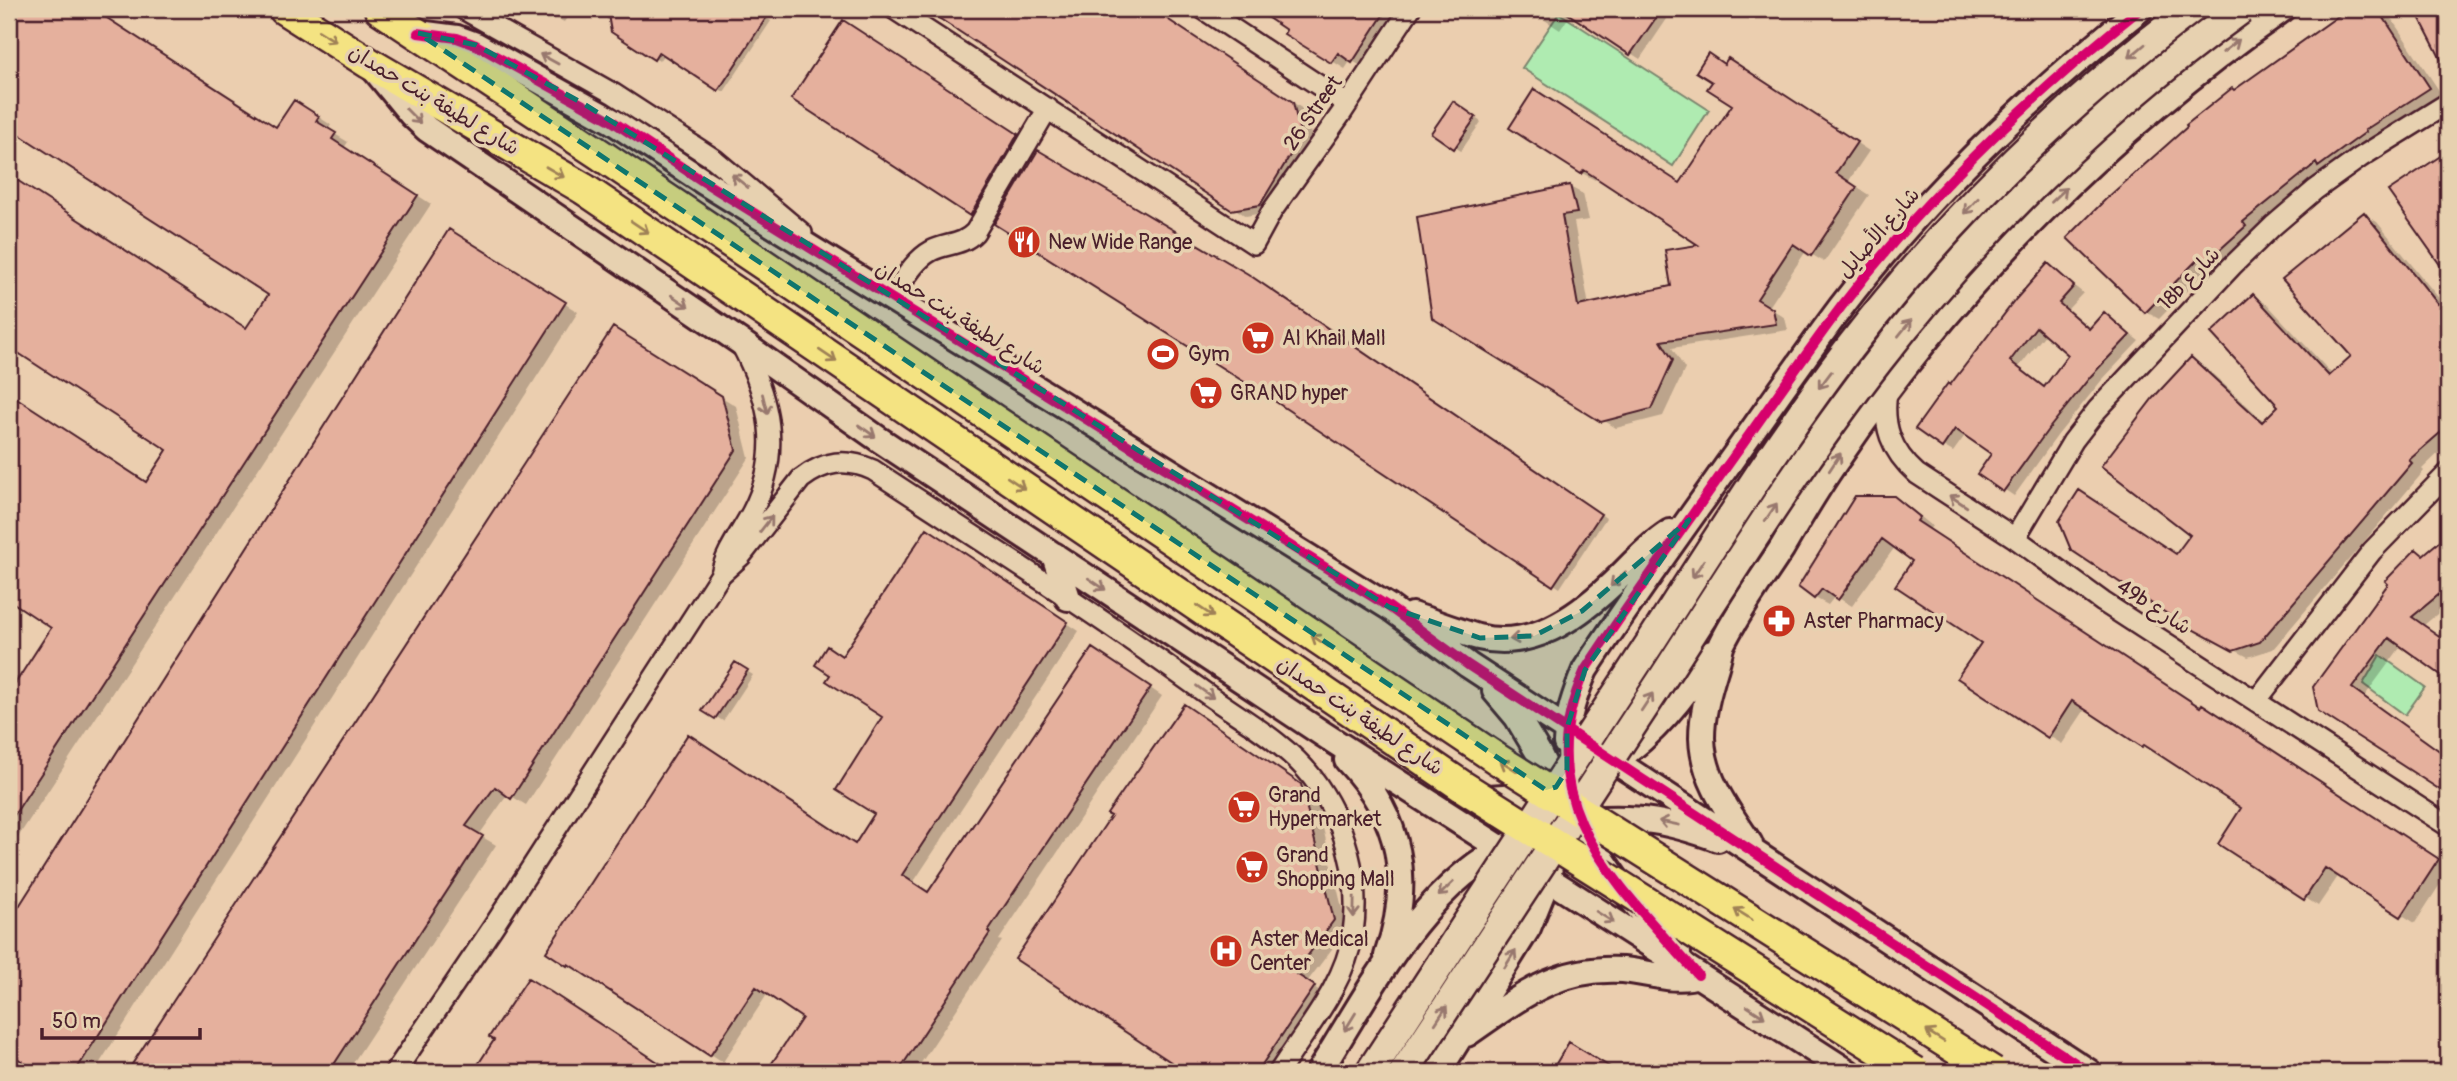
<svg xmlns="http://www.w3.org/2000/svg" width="2457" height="1081" viewBox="0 0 2457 1081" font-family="Pangolin,'Playpen Sans Arabic',sans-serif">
  <rect width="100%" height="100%" fill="#ebceaf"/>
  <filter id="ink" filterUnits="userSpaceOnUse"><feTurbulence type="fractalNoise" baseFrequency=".0143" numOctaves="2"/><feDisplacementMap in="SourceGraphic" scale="14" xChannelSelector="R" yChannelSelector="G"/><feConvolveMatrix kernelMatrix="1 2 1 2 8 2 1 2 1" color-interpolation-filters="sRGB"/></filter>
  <g filter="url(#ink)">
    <!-- green -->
    <path fill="#afebb1" stroke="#7c856e" stroke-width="2" d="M1559,13L1709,110L1673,166L1522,68Z
      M2380,655L2425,687L2405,715L2363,684Z"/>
    <!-- shadow -->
    <path fill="#0003" fill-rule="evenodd" d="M9,9H91L277,128L308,110L331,125L328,130L348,142L344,148L431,204L9,851V672L20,679L53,627L9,598V394L147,484L170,449L9,345V176L247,330L270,295L9,126Z
      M540,9H573L564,22Z
      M609,9H752L771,21L724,92L664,54L659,61L613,31Z
      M928,9H1150L1306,111L1313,145L1274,211L1246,216Z
      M1258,9H1405L1366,69L1351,60L1345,69L1287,33L1289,30Z
      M1528,9H1652L1667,19L1640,59L1571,14L1560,30Z
      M2066,9H2082L2074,16Z
      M2351,9H2385L2442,95L2377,138L2218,270L2211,266L2159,319L2146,312L2235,91Z
      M858,31L1031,143L985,222L793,98Z
      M1725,65L1741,67L1869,151L1848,182L1869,195L1824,262L1806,251L1769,307L1785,318L1788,330L1672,348L1685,369L1663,416L1616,428L1434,316L1570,187L1583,194L1589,220L1574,222L1589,306L1673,287L1703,246L1597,177L1595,180L1582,173L1512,128L1681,185L1734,104Z
      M1460,107L1481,122L1461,151L1455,147Z
      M2448,154V273L2391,192Z
      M2364,214L2377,222L2442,302L2448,298V444L2422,469L2424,471L2273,649L2248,657L2197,630L2177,556L2192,535V359L2205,367L2265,422L2280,406L2253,296L2267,304L2333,375L2354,356Z
      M450,232L578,312L94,1072H42L9,1051V925Z
      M2048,265L2083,293L2068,309L2091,329L2104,314L2139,341L2101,381L2057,436L2014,496L1980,473L1993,454L1966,434L1953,452L1943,446L1951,387ZM2046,333L2071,355L2046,388L2019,367Z
      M1255,280L1606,518L1560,588L1277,400Z
      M614,329L736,406L749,458L526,805L508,794L479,835L496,845L347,1072H129Z
      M1894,498L1908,506L1932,526L1929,530L2201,709L2215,714L2448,866V872L2415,923L2339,875L2318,906L2220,843L2244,807L2086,708L2062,744L2049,736L1983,642L1914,561L1895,547L1852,606L1835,596L1828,605L1815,598Z
      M2448,537V605L2424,625L2448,643V678L2402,645L2364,697L2448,757V793L2320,710L2416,551L2425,556Z
      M940,538L1079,631L913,883L929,894L1104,657L1162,696L999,940L1002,941L915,1072H769L805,1017L768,993L723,1062L581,970L856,846L877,814L885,717L843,658Z
      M735,664L753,675L723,721L705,710Z
      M1198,714L1315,794L1347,929L1307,982L1327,996L1275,1072H1189L1018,959Z
      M541,987L672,1072H475L496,1040Z"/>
    <!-- building -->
    <path fill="#e5b09d" stroke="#4a1f2b" stroke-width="2" fill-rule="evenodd" d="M9,9H93L276,127L294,100L319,116L316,121L336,133L332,139L418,195L9,823V693L51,628L9,600V393L146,482L167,450L9,347V175L246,328L268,295L9,128Z
      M607,9H772L718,91L659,52L654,60L611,32Z
      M925,9H1152L1293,102L1301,137L1260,205L1231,210Z
      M1255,9H1387L1352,63L1338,53L1331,63L1284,34L1286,30Z
      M1561,9H1662L1630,55Z
      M2348,9H2378L2430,88L2365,130L2366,132L2318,167L2316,163L2243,222L2246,226L2204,264L2199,258L2145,313L2067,238L2106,199L2187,127L2186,125L2232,88L2234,90Z
      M2415,9H2448V73Z
      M843,20L1018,134L970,216L791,99Z
      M1708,53L1724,64L1728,58L1857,142L1836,173L1857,187L1811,256L1793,244L1757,299L1773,309L1776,324L1661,341L1673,360L1651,409L1601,422L1432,318L1417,217L1570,185L1577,213L1562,215L1578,306L1671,286L1665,250L1698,245L1584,170L1581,174L1509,128L1534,89L1680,183L1732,105L1707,89L1712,82L1696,72Z
      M1453,101L1476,117L1454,149L1431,133Z
      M1038,150L1248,274L1601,514L1553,586L1276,402L994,224Z
      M2448,151V276L2388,191Z
      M2364,212L2438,304L2448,296V426L2409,460L2412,463L2260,642L2233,651L2181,623L2071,550L2059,521L2079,490L2176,554L2190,535L2101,466L2153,398L2191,357L2262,422L2278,406L2211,333L2253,294L2329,376L2351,356L2282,279Z
      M449,229L566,302L75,1072H39L9,1053V922Z
      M2048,263L2074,286L2059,303L2089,329L2104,312L2130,335L2091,376L2047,431L2003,492L1977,474L1991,454L1955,429L1942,448L1915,429L1948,383L1950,385L2016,299ZM2036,327L2068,355L2044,387L2010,361Z
      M613,327L722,396L736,450L511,799L495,787L466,826L483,836L329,1072H127Z
      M1855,496H1894L1920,517L1917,521L2200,707L2202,704L2439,859L2401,917L2325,868L2304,900L2218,844L2241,808L2144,745L2142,747L2072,701L2048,738L1957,678L1981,643L1895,586L1912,561L1882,539L1838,600L1822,589L1814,599L1798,587Z
      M927,528L1068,622L902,875L928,892L1092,648L1151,687L988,931L990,933L898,1072H766L802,1018L756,987L710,1056L568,964L567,966L546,952L688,734L855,844L874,814L836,790L882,717L826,681L830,675L815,665L827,646L842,656Z
      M2448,534V587L2412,617L2448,642V680L2389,638L2352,688L2448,757V795L2318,711L2313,687L2388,584L2385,581L2416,549L2423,555Z
      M735,662L748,670L715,719L702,711Z
      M1184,704L1301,784L1334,920L1295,973L1315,986L1257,1072H1186L1015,959L1111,816L1107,814Z
      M528,978L551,992L673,1072H473L494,1040L489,1037Z
      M1569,1042L1618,1072H1551Z"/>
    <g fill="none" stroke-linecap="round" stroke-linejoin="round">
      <defs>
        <path id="minor" d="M463,9L614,94L714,159L802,233
          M894,9L1254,244L1272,211L1341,114L1410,9
          M1203,9L1347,104
          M892,298C903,282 913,261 931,251C946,243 962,246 975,232L1048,108
          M1887,391C1882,426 1891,451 1917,474L2015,538L2103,602L2448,826
          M2015,538L2073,441L2097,410L2232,266L2273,226L2315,190L2361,157L2448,103
          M721,574L741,556L801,479C824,461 846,458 873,470C984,543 1097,614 1204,692C1240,718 1285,742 1312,777C1345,820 1361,879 1353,933C1345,985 1306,1029 1279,1072
          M2257,700L2372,551L2448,473
          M395,1072L493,927L721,574C726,551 741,533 752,512C783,452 770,399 740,342"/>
        <path id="tertiary" d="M418,33L457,38L476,45L612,121L704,182L1389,607L1468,665L2089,1072
          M374,69L411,114L427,129L739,341L880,440L1323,734L1848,1072
          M1054,555L1068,598
          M1412,615C1434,622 1456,631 1478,637C1530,650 1575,619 1611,585C1630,567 1648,546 1670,532
          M1566,743C1567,717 1575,694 1585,670C1630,601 1679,534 1727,466C1765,413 1802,359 1841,307C1926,195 2031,96 2140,9
          M1347,760C1402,818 1413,881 1387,956
          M1476,798C1591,798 1653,746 1712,653
          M1573,804C1600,867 1633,902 1678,953
          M1586,820C1640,816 1668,821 1718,839
          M1750,844C1728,811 1703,779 1702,738C1702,714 1708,693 1715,670C1718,661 1719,652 1722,644C1738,611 1762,579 1782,548C1800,517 1818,486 1839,457C1958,282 2110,130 2283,9
          M1467,1034C1519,998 1556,966 1623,970C1647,972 1676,983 1698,975
          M1319,1072C1368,994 1424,882 1512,844
          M1438,1072L1528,928L1547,881L1553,854L1555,787L1538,752L1517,717L1495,691"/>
        <path id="primary" d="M284,9L369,63L584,189
          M380,9L604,157"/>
      </defs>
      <!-- minor casing -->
      <use href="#minor" stroke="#4a1f2b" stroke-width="24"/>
      <!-- tertiary casing -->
      <use href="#tertiary" stroke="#4a1f2b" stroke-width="30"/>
      <!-- primary casing -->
      <use href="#primary" stroke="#4a1f2b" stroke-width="35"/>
      <!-- minor -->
      <use href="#minor" stroke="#e7d1b0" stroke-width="19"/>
      <!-- tertiary -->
      <use href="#tertiary" stroke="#e7d1b0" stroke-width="24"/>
      <!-- primary -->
      <use href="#primary" stroke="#f4e382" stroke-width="30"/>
      <defs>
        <path id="secondary-bridge" d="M1370,1072C1464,928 1557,784 1652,640C1716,541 1778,441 1850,347C1948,220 2063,106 2191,9
          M1404,1072C1488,944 1572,817 1656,689C1728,578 1798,464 1879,360C1983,226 2105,108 2242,9"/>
        <path id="primary-bridge" d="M604,157L1497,759L1993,1072
          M584,189L1462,786L1915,1072"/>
      </defs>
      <!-- secondary-bridge casing -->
      <use href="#secondary-bridge" stroke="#4a1f2b" stroke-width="33" stroke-linecap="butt"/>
      <!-- primary-bridge casing -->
      <use href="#primary-bridge" stroke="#4a1f2b" stroke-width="35" stroke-linecap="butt"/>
      <!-- secondary-bridge -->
      <use href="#secondary-bridge" stroke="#e7d1b0" stroke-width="28"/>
      <!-- primary-bridge -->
      <use href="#primary-bridge" stroke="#f4e382" stroke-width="30"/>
      <defs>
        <path id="cycleway" d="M418,33L457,38L476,45L612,121L704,182L1389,607L1468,665L2089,1072
          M1698,975C1617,883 1525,803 1585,670C1630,601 1679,534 1727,466C1765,413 1802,359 1841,307C1926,195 2031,96 2140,9"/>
      </defs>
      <!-- cycleway casing -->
      <use href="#cycleway" stroke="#e7d1b0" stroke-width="15"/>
      <!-- cycleway -->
      <use href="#cycleway" stroke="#d6006c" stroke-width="10"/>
    </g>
    <!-- one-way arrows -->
    <defs><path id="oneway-shaft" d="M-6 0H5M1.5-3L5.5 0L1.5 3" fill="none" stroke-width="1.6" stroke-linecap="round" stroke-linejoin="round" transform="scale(1.75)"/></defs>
    <g stroke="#9f8156">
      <use href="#oneway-shaft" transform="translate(327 36) rotate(32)"/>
      <use href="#oneway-shaft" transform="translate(555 172) rotate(30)"/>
      <use href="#oneway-shaft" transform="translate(640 227) rotate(34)"/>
      <use href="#oneway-shaft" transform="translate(828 356) rotate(34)"/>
      <use href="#oneway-shaft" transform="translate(1016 483) rotate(34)"/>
      <use href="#oneway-shaft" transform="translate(1205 611) rotate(34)"/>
      <use href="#oneway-shaft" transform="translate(1320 641) rotate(-146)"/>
      <use href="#oneway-shaft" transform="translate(1509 766) rotate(-148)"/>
      <use href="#oneway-shaft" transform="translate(1743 914) rotate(-148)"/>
      <use href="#oneway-shaft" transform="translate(1935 1036) rotate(-148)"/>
    </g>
    <g stroke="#98786e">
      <use href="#oneway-shaft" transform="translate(2231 46) rotate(-38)"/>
      <use href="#oneway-shaft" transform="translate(2137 51) rotate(140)"/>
      <use href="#oneway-shaft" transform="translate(549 59) rotate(-151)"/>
      <use href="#oneway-shaft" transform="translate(413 116) rotate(45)"/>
      <use href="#oneway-shaft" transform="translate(740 181) rotate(-141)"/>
      <use href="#oneway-shaft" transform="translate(2059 195) rotate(-44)"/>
      <use href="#oneway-shaft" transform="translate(1971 206) rotate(133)"/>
      <use href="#oneway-shaft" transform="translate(680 301) rotate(34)"/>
      <use href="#oneway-shaft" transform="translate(1905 328) rotate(-51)"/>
      <use href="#oneway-shaft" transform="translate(1825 380) rotate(127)"/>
      <use href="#oneway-shaft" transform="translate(765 404) rotate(76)"/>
      <use href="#oneway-shaft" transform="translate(867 431) rotate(35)"/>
      <use href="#oneway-shaft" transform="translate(1835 462) rotate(-57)"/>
      <use href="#oneway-shaft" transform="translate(1958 501) rotate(-147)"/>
      <use href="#oneway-shaft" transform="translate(1771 512) rotate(-56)"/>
      <use href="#oneway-shaft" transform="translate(766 524) rotate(-52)"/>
      <use href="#oneway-shaft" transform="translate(1698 569) rotate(123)"/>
      <use href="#oneway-shaft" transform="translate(1618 579) rotate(136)"/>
      <use href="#oneway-shaft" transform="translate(1097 584) rotate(34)"/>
      <use href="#oneway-shaft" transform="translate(1520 638) rotate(172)"/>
      <use href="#oneway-shaft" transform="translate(1205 692) rotate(36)"/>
      <use href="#oneway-shaft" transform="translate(1647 702) rotate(-57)"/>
      <use href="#oneway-shaft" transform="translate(1669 823) rotate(-168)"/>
      <use href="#oneway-shaft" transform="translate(1446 889) rotate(136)"/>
      <use href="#oneway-shaft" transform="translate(1354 907) rotate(91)"/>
      <use href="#oneway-shaft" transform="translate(1605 917) rotate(32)"/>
      <use href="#oneway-shaft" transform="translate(1510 959) rotate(-58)"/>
      <use href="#oneway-shaft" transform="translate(1756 1012) rotate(33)"/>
      <use href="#oneway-shaft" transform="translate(1441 1015) rotate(-57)"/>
      <use href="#oneway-shaft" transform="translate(1350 1022) rotate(122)"/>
    </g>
  </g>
  <!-- marked area -->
  <path fill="#0f766e" fill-opacity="0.2" stroke="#0f766e" stroke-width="5" stroke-dasharray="14 9" stroke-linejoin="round" d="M418,33L476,45L584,104L1389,607L1480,638L1534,636L1582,611L1689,520L1585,670L1567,728V770L1556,787L1546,790Z"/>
  <!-- icons -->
  <defs>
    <symbol id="restaurant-disc" viewBox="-11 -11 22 22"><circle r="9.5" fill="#c8321e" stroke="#e7d1b0"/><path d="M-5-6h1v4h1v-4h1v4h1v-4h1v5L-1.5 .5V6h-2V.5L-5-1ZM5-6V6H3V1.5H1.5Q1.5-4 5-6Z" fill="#fff"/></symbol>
    <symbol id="supermarket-disc" viewBox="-11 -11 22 22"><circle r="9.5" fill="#c8321e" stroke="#e7d1b0"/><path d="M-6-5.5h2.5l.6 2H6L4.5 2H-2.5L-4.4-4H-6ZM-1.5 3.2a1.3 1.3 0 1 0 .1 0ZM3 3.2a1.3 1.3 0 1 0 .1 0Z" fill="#fff"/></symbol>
    <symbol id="stadium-disc" viewBox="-11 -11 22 22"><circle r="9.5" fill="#c8321e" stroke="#e7d1b0"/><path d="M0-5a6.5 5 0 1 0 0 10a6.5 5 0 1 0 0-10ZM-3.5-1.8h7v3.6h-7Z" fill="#fff"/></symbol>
    <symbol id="pharmacy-disc" viewBox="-11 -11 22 22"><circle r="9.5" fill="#c8321e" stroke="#e7d1b0"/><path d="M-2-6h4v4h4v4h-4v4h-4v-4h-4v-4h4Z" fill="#fff"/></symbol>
    <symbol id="hospital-disc" viewBox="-11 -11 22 22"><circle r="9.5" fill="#c8321e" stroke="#e7d1b0"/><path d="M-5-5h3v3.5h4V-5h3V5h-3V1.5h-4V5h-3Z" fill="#fff"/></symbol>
  </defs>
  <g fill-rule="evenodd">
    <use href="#restaurant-disc" x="1005" y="223" width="38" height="38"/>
    <use href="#supermarket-disc" x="1239" y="319" width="38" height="38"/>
    <use href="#stadium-disc" x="1144" y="335" width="38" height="38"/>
    <use href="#supermarket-disc" x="1187" y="374" width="38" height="38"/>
    <use href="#pharmacy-disc" x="1760" y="602" width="38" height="38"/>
    <use href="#supermarket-disc" x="1225" y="788" width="38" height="38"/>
    <use href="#supermarket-disc" x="1233" y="848" width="38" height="38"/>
    <use href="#hospital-disc" x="1207" y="932" width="38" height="38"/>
  </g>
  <g text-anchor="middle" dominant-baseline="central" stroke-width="7" stroke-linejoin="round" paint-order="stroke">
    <!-- street labels -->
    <g font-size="21" fill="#4a1f2b" stroke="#e7d1b0">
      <text transform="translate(434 100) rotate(31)">شارع لطيفة بنت حمدان</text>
      <text transform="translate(1313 113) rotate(-55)">26 Street</text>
      <text transform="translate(1879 233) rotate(-49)">شارع الأصايل</text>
      <text transform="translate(2189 279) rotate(-46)">18b شارع</text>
      <text transform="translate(960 318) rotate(32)">شارع لطيفة بنت حمدان</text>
      <text transform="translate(2154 607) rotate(33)">49b شارع</text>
      <text transform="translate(1360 716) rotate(34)">شارع لطيفة بنت حمدان</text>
    </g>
    <!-- poi labels -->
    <g font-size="21" fill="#4a1f2b" stroke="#e7d1b0" text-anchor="start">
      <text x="1048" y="242">New Wide Range</text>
      <text x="1282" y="338">Al Khail Mall</text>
      <text x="1188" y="354">Gym</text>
      <text x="1230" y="393">GRAND hyper</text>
      <text x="1803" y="621">Aster Pharmacy</text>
      <text x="1268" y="795">Grand<tspan x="1268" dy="24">Hypermarket</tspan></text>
      <text x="1276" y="855">Grand<tspan x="1276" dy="24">Shopping Mall</tspan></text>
      <text x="1250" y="939">Aster Medical<tspan x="1250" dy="24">Center</tspan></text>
    </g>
  </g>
  <!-- margin -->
  <rect width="2457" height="1081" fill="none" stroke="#e7d1b0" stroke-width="35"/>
  <rect x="18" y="18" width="2422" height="1046" fill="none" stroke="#4a1f2b" stroke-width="2.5" filter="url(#ink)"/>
  <!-- scale -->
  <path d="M42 1028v10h158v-10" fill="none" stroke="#4a1f2b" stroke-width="3.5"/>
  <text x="52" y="1028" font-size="21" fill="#4a1f2b" stroke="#e7d1b0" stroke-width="5" paint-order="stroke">50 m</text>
</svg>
